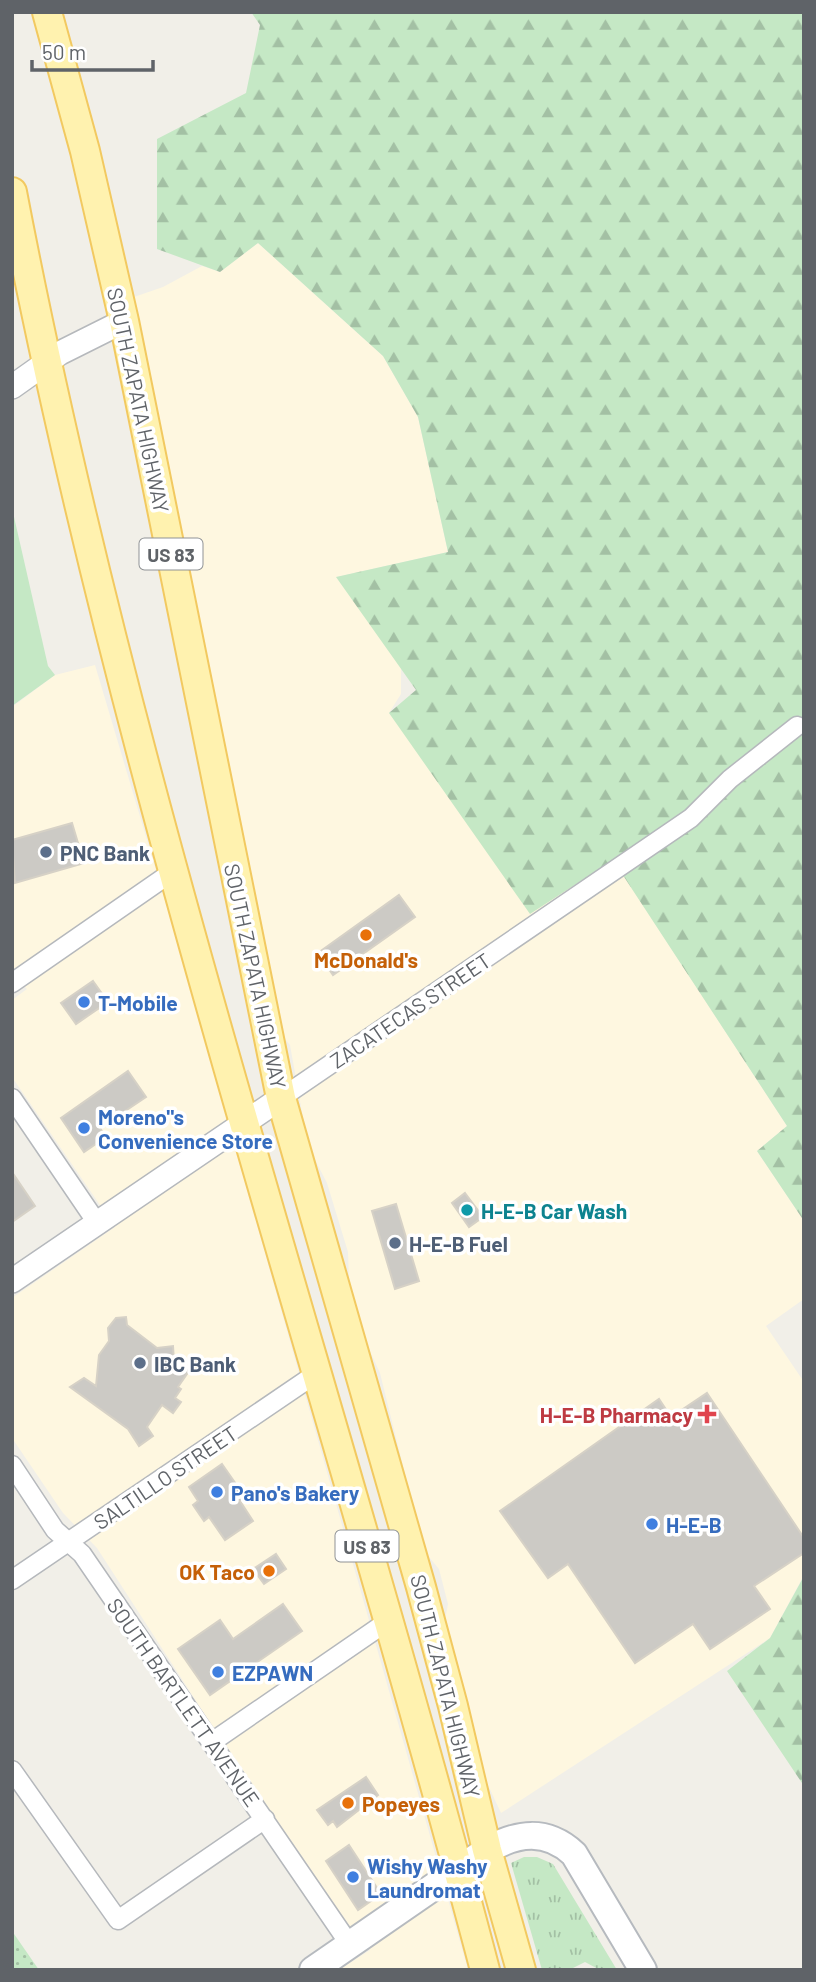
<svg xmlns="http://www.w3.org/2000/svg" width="816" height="1982" viewBox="0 0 816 1982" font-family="Barlow,sans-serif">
  <defs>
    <pattern id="grass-tufts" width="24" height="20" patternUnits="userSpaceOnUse" patternTransform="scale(1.75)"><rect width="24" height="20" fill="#c5e8c5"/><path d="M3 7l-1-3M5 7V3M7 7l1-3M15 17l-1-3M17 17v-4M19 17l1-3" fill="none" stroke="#a3c0a4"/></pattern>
    <pattern id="forest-firs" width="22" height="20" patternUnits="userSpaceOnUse" patternTransform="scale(1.75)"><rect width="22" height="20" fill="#c5e8c5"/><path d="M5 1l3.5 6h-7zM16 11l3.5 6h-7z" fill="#a3c0a4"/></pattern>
    <pattern id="park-dots" width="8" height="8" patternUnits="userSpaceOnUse" patternTransform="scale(1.75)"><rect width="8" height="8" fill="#c5e8c5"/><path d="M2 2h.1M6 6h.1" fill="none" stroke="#a3c0a4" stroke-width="1.8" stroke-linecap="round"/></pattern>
  </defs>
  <rect width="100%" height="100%" fill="#f1efe8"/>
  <!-- commercial -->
  <path fill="#fef7e0" d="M258,243L383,356L418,417L448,552L337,577L401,668V694L389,713L613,859L787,1126L757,1151L804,1221V1299L766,1326L804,1382V1575L770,1638L501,1813L487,1783L444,1625L448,1604L439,1569L424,1551L380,1373L356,1321L349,1282L348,1252L327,1183L308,1146L290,1045L280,1033L134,297L163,287L202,266L220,272Z
    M95,665L169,914L468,1970H339L370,1950L349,1925L209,1721L97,1548L63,1513L12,1438V1298L115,1227L12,1077V1000L27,989L12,974V707L55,675Z"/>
  <!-- grass -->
  <path fill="url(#grass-tufts)" d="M524,1857H537L553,1864L617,1970H600L585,1962L569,1970H542L511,1863Z"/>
  <!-- forest -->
  <path fill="url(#forest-firs)" d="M251,12H804V1221L757,1151L787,1126L613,860L530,914L389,713L416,690L336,577L448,552L418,417L383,356L258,243L220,272L157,249V139L246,93L260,25Z
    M804,1576V1786L727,1671L770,1638Z"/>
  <!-- park -->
  <path fill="url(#park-dots)" d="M12,1931L39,1970H12Z"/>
  <!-- garden -->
  <path fill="#c5e8c5" d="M12,508L48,666L55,675L12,706Z"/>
  <!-- building -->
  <path fill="#cccac5" stroke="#d6d1c6" stroke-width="2" d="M72,823L84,863L15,883L12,840Z
    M399,895L415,917L333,975L318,953Z
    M93,981L108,1002L76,1024L61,1003Z
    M128,1071L146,1097L100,1128L106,1137L84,1152L61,1118Z
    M12,1172L35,1206L12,1222Z
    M465,1193L483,1217L469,1227L452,1203Z
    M396,1204L419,1281L395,1289L372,1211Z
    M126,1317L127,1325L157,1348L173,1346L174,1361L189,1371L178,1387L181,1389L175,1398L181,1402L173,1413L162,1405L147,1427L153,1436L139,1446L128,1429L70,1387L84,1378L96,1386L99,1355L109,1341L108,1328L116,1318Z
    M707,1393L804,1538V1553L754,1586L770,1609L710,1649L693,1624L635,1663L568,1564L548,1578L500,1511L659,1399L671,1417Z
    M222,1464L245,1497L240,1501L253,1521L225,1540L209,1517L204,1521L193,1505L198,1501L189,1487Z
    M276,1554L286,1569L264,1584L253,1569Z
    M283,1604L302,1631L210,1695L178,1649L220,1620L233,1639Z
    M366,1777L378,1795L337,1827L333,1821L328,1825L317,1810Z
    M349,1845L381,1894L358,1910L326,1861Z"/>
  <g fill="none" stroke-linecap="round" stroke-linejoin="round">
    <defs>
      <path id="minor" d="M12,983L175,870
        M12,1098L97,1223
        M281,1098L691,818L730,779L797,726
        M12,1465L55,1530L82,1554L350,1945
        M12,1580L317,1373
        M212,1742L388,1621
        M12,1770L118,1920L265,1819"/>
      <path id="tertiary" d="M12,387L60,353L124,321
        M12,1281L281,1098"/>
      <path id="secondary" d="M313,1970L487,1850C517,1833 546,1828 574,1854L643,1970"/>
      <path id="primary" d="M47,12L85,151L124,321L281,1098L421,1587L453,1706L487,1850L521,1970
        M12,192C127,795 329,1377 485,1970"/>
    </defs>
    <!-- minor casing -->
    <use href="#minor" stroke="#b5b8bc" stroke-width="21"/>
    <!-- tertiary casing -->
    <use href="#tertiary" stroke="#b5b8bc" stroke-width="26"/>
    <!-- secondary casing -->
    <use href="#secondary" stroke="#b6babf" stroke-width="30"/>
    <!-- primary casing -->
    <use href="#primary" stroke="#f2c960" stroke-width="32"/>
    <!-- minor -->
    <use href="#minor" stroke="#fff" stroke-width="18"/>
    <!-- tertiary -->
    <use href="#tertiary" stroke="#fff" stroke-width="23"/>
    <!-- secondary -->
    <use href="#secondary" stroke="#fff" stroke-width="26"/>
    <!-- primary -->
    <use href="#primary" stroke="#fff2af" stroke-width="28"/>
  </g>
  <!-- markers -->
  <g fill="#5c6f8a" stroke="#fff" stroke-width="2.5">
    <circle cx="46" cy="852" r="7"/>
    <circle cx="395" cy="1243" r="7"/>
    <circle cx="140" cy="1363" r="7"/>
  </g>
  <g fill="#e8710a" stroke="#fff" stroke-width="2.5">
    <circle cx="366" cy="935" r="7"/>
    <circle cx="269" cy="1571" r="7"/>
    <circle cx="348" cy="1803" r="7"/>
  </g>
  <g fill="#3f7fe0" stroke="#fff" stroke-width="2.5">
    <circle cx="84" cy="1002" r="7"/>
    <circle cx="84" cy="1128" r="7"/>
    <circle cx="217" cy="1492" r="7"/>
    <circle cx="652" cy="1524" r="7"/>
    <circle cx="218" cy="1672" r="7"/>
    <circle cx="353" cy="1877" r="7"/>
  </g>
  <circle fill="#0f9aa8" stroke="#fff" stroke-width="2.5" cx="467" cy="1210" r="7"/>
  <path fill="#e0444e" stroke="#fff" stroke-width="2.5" d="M703.5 1403.5h7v7h7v7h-7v7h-7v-7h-7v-7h7z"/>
  <g text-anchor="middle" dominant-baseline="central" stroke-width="7" stroke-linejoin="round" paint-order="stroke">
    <!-- shield labels -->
    <g fill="#fff" stroke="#8f9295" stroke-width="2">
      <rect x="139.5" y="538.5" width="63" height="31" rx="5"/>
      <rect x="335.5" y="1530.5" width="63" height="31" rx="5"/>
    </g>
    <g font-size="19" font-weight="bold" fill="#5f6368">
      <text x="171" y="554">US 83</text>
      <text x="367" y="1546">US 83</text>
    </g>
    <!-- street labels -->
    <g font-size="21" fill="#5f6368" stroke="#fff">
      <text transform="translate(139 400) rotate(78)">SOUTH ZAPATA HIGHWAY</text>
      <text transform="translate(256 976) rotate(78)">SOUTH ZAPATA HIGHWAY</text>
      <text transform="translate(410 1010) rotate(-34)">ZACATECAS STREET</text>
      <text transform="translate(165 1477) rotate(-34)">SALTILLO STREET</text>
      <text transform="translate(446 1686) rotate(76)">SOUTH ZAPATA HIGHWAY</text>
      <text transform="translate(184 1702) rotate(55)">SOUTH BARTLETT AVENUE</text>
    </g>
    <!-- service labels -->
    <g font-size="21" font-weight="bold" fill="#4e5e75" stroke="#fff" text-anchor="start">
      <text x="60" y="852">PNC Bank</text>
      <text x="409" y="1243">H-E-B Fuel</text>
      <text x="154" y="1363">IBC Bank</text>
    </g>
    <!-- food labels -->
    <g font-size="21" font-weight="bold" fill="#c56008" stroke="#fff">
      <text x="366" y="959">McDonald's</text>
      <text x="255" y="1571" text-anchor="end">OK Taco</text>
      <text x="362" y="1803" text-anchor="start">Popeyes</text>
    </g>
    <!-- shop labels -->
    <g font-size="21" font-weight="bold" fill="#366cbe" stroke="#fff" text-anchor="start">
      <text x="98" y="1002">T-Mobile</text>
      <text x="98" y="1116">Moreno"s<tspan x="98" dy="24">Convenience Store</tspan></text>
      <text x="231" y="1492">Pano's Bakery</text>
      <text x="666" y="1524">H-E-B</text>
      <text x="232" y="1672">EZPAWN</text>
      <text x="367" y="1865">Wishy Washy<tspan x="367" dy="24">Laundromat</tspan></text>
    </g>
    <!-- culture labels -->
    <g font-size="21" font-weight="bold" fill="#0d838f" stroke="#fff" text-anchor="start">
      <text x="481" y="1210">H-E-B Car Wash</text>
    </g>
    <!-- health labels -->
    <g font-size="21" font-weight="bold" fill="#be3a42" stroke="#fff" text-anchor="end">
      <text x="693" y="1414">H-E-B Pharmacy</text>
    </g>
  </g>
  <!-- border -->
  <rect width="816" height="1982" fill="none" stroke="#5f6368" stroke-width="28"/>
  <!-- scale -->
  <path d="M32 60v10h121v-10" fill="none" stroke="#5f6368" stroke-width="3.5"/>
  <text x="42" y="60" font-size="21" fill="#5f6368" stroke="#ffffff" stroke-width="5" paint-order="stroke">50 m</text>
</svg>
